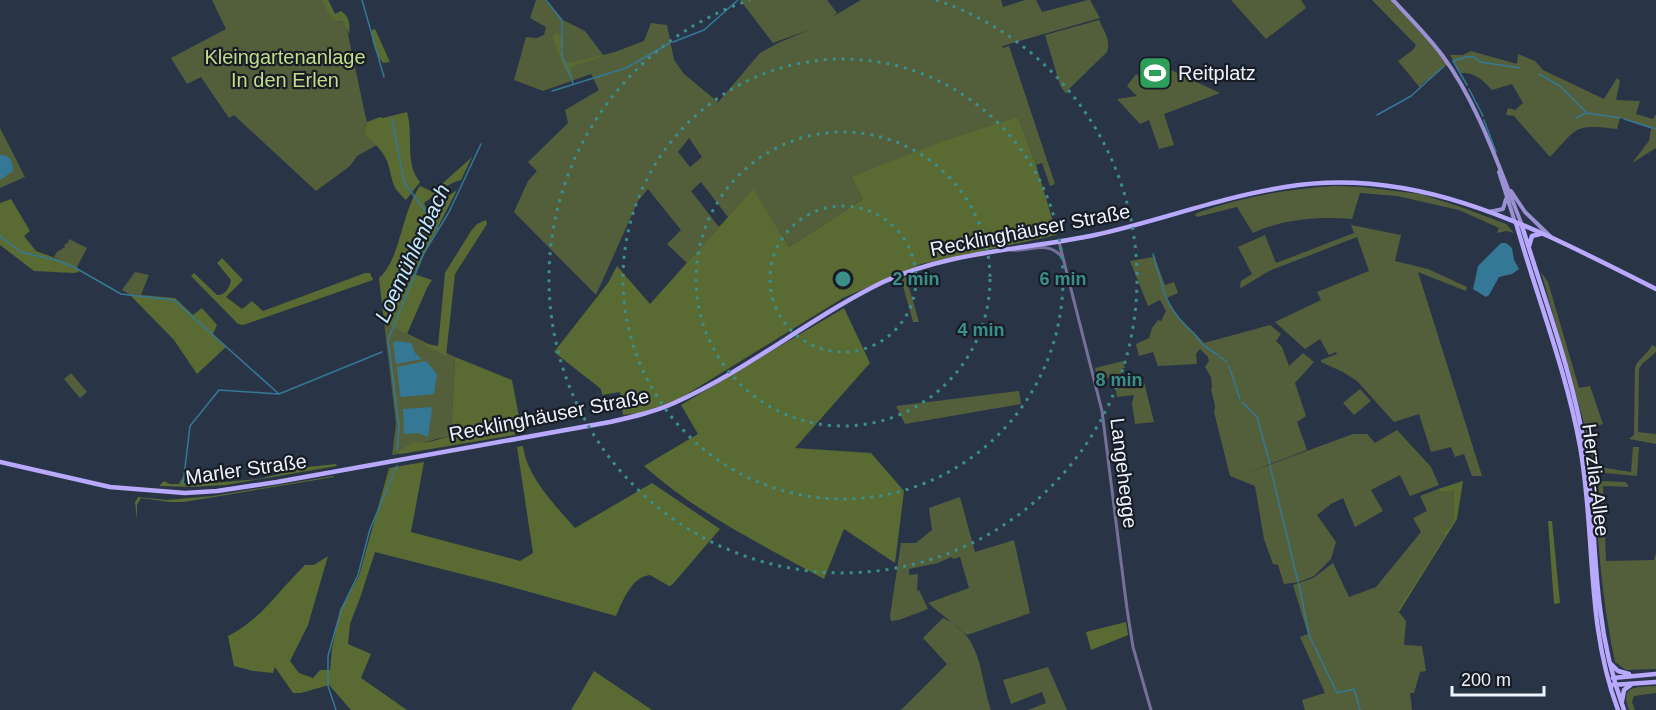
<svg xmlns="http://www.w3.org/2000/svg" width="1656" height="710" viewBox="0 0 1656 710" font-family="Arial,sans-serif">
  <rect width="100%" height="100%" fill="#293547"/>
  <!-- green -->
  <path fill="#535f3b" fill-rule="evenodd" d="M212,0H328L339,22H344L346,25L365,114L367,122L364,135L377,145L357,156L350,166L316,191L234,115L229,118L201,77L187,84L171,58L226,29Z
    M536,0H545L561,19L585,31L604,56L644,41L651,23L667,25L674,60L684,74L718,102L715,106L760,53L778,43L811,29L773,43L740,0H827L837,13L832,17L861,0H1001L1003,7L1025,0H1036L1042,12L1088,0H1090L1100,18L1002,46L1003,48L1009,46L1055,184L1050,186L1042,163L1036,165L1018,117L851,177L863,199L789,247L753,190L728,217L701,182L691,191L719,227L687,263L667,244L681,230L648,189L638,201L596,295L514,212L528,181L537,171L528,162L568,123L565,110L599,90L591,74L543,91L514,80L526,37L537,38L544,35L546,27L530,18ZM689,138L702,157L690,167L678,152Z
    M1231,0H1301L1306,8L1266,39Z
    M1372,0H1393L1428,37L1448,64L1421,85V89L1398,61L1413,50L1416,45Z
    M1099,20C1104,31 1111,40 1107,52L1070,88L1066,94L1060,85L1045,35Z
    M1471,51L1517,64L1518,54L1535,61L1543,70L1604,99L1617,78L1620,81L1616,100L1640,101L1636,114L1653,119L1656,114V148L1632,163L1649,141L1651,128L1620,118L1617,129C1574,124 1578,127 1550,157L1514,116L1506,115L1508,108L1515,110L1523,103L1512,84L1492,90C1483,80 1475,72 1460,73L1450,55H1463Z
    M1154,62L1220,93L1164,114L1174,145L1159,149L1149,120L1140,124L1117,99L1137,96L1127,86L1136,74L1153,85L1154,83L1147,78L1150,73L1148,72Z
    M0,128L25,177L0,188Z
    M1334,186L1362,187L1420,194L1461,207L1506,224L1514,233L1507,231L1497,233L1499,228L1459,210L1397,196L1360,193L1352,219C1319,216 1283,219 1253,233L1237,207L1197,217L1195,215L1197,213C1241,197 1287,189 1334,186Z
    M1351,225L1401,235L1395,261L1428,269L1467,287L1466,291L1418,272L1482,476H1472L1464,454L1455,457L1451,447L1431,452L1419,414L1394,422L1357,381L1343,372L1321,362V360L1337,354L1336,352L1329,355L1320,339L1305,349L1275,322L1321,300L1317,292L1369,271L1357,237L1269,271L1241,288L1240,287L1241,281L1252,274L1238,247L1265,235L1276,263L1354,233Z
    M69,239L87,248L77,267L54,257L57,252L65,247L64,245L68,243Z
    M1153,253L1165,285L1174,282L1178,293L1166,298L1177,315L1204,343L1270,325L1281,334L1276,341L1282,347L1289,366L1303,353L1314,362L1295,383L1306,416L1297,422L1307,450L1244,474L1353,434H1367L1375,443L1397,430L1431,467L1439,485L1410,496L1400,475L1371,490L1383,511L1355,527L1343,498L1331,504L1317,515L1336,542L1331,559L1314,576L1299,582L1284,584L1278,565L1273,564L1264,539L1255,486L1230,476L1214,412L1215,406L1211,389L1212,388L1211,377L1205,367L1209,361L1208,357L1200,349L1196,354L1197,364L1158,366L1153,352L1139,356L1136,344L1149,338L1152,328L1158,320L1161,321L1166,311L1160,300L1148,306L1130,261L1153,257Z
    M135,272L149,275L141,295L129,294L122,290Z
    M1541,272L1548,282L1579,388L1590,386L1603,424L1591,428L1599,467L1631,472L1633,447H1639L1637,476L1595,472L1585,427Z
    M906,277L919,322H913L901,279Z
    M384,322L455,357L451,436L436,439L397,453L401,454L392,455L396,424Z
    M1652,345L1656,347V352L1642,364L1639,369L1638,432L1656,434V444L1629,439L1634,435L1635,367C1639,358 1648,354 1652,345Z
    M1123,361L1125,368L1121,369L1122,376L1098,379L1095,368Z
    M71,373L87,392L80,398L64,379Z
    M1142,374L1154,422L1135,424L1132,404L1134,395L1117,397L1114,379Z
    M1360,389L1371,401L1354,415L1343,403Z
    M1019,391L1021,404L905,424L896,406Z
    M1600,481L1626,482L1629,487L1603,486L1606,561L1654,560L1656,553V669L1626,670L1615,662C1603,605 1598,549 1595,491V486Z
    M1438,489L1441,492L1454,490C1451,505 1459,521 1444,532L1445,535L1397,610L1406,621L1404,645L1422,646L1426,671L1420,672L1414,693H1410L1412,710H1305L1302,700L1325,693L1300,637L1308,634L1293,585L1313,578L1333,563L1349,597L1376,587L1421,532L1413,518L1427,511L1420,496Z
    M960,497L975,552L1014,540L1030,613L967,635L928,603L969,588L960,557L954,559L951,557L938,563L909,569V575L918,574L917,591L919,590L928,609L899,620L891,621L890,616L901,543H916L932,530L929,508Z
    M943,618C983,635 979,675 991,710H901L947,664L923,638Z
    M1048,667L1067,710H1028L1046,703L1042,692L1011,704L1003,680Z
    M1656,686V693L1634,696L1632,702L1635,710H1629C1619,685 1637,687 1656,686Z"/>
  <!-- forest -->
  <path fill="#596a32" d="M322,0H328L335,14L341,11C350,17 350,25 349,34L344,22C331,22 327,10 322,0Z
    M375,29L390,62L383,63C376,54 371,42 372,30Z
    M557,32L564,42L560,50L564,56L563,59L568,63L616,52L571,67L574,80L564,68L552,36Z
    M407,112C414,134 404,163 420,182L406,200C389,184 394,181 387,161C382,150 374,142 364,135L367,122L380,117L383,118Z
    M1018,117L1036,165L1057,235L921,264L843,298L679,399L641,413L623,415L620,392L602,395L601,389L554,352L608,283L617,266L650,304L753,189L789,247L863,199L851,177L944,141Z
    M472,157L461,180C447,183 436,195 424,203L427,210L457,190L414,274L432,280L427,288L407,334L384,322L379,278C401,259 401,212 420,186L433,192Z
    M11,199L30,231L24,236L36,251L72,264L77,267L79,272L73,273L34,271L0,245V203Z
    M486,220L487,224L455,274L446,356L421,343L438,346L445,273L471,231L477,224Z
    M222,258L243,280L226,297L242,309L252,301L263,311L365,273H370L373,280L243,325L238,324L191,276L194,273L217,295C225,296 230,287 231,280L217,263Z
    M129,294L175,298L193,315L202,308L217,325L213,334L226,347L197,374L174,340Z
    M844,308L870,363L795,448L871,453L904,491L895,563L844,529L824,579C763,545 696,513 644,466L698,434L681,405Z
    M455,357L512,380L519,417L512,419L515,435L401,454L396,453L415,441L425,443L451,436Z
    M523,446C527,477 555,505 575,528L652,483L720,529L672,585L669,586L650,575C631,577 623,601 616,616L497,583L375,552L360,598L350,624L348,644L371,654L361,678L407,710H351L329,685L301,693H293L275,667L273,673L253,671L234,666L228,636C262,619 278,591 305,565H314L328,556L308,625L290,661L299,673L313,678L320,670H330L332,648L340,610L359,576L389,468L424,462L411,532L520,561L533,553L517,447Z
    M336,464L337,466L226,485L191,487L159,486L164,481L170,484H179L184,475V483L189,485L259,479L307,467Z
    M333,476L334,477L184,502H170L141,498L137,505V520L135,502L138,497L167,500L213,496Z
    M1463,481L1457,519L1399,612L1397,610L1445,535L1439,529L1444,532C1459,521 1451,505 1454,491L1440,492L1438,489Z
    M1548,521H1552L1560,603L1554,604Z
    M1126,622L1128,635L1091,650L1086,632Z
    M594,671L652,710H571Z"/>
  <!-- water -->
  <path fill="#357896" d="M0,155C11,155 12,161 13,171L0,180Z
    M1501,243H1506L1512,248L1514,260L1519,269L1512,274L1499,277L1489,295L1486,297L1473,289L1478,266Z
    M395,341L411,343L415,353L422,359L396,364L393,343Z
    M426,361L437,374L434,394L402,397L400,395L397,367Z
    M431,407L432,409L428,437L418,433L404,434L403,409Z"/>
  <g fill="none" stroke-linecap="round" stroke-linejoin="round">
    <!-- stream -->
    <path stroke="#357896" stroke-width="1.5" d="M362,0L384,77
      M546,0L562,20V56L573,83
      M673,42L704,30L738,0
      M1539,74L1560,86L1587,113L1620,118
      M1467,85L1453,61L1466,57H1474L1480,62L1520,68
      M1469,89L1483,116
      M552,91L626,68L670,43
      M1377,115L1411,96L1443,67
      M1576,118L1586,113
      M392,119L404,182L438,229
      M1624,119L1652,128
      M1484,120L1496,152
      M1654,128L1656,129
      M0,236L21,252L55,260L74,267L121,294L174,300L279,394L382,352
      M1153,254C1164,290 1163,304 1191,331
      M1193,332L1204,346L1218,355
      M1220,357L1227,362
      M1229,366L1240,399
      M1242,402L1257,417L1270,464
      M397,450L399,427L388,340L424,253L449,212L481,144
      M1270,466L1298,582
      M183,484L190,426L219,390L278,394
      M1299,584L1309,635L1337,693L1354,689L1360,710
      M336,710L328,686V656L341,610L358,575L370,529L397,466"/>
    <!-- tertiary -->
    <path stroke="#767099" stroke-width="3" d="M1059,242L1102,411L1127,609L1133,647L1151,710
      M1011,250C1031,252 1048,239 1063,258"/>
    <!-- secondary -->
    <path stroke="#9b90d2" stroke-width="4" d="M1393,0C1410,18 1427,35 1442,55C1478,103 1500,170 1522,225
      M1499,172L1515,222
      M1511,191L1525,212L1551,237
      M1489,212L1503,209L1506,199"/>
    <!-- primary -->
    <path stroke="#b8a9fe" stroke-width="4.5" d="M1516,223C1537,297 1566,370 1580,446C1596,535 1585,622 1618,710
      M1522,226C1544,298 1573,375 1585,449C1594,502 1593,555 1600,608C1604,643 1612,677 1624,710
      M1529,246L1532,236L1540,234
      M0,462L110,487L185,493L217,491L277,482L610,422C632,417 654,412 674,403C748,370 811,317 883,282C950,251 1024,250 1095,235C1159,221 1221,197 1285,187C1420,164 1540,231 1656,289
      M1611,664L1618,671L1629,674
      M1613,678L1656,674
      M1612,685L1656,682
      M1622,701L1624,690L1632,684"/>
  </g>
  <!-- distance rings -->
  <g fill="none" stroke="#3b8f8b" stroke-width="3" stroke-dasharray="3 6">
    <circle cx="843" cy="279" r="73"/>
    <circle cx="843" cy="279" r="147"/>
    <circle cx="843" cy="279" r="220"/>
    <path d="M936 0A294 294 0 1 1 750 0"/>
  </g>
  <!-- icons -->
  <defs>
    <symbol id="stadium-square" viewBox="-11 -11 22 22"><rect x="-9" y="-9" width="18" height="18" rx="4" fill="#2e9e5b" stroke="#171c25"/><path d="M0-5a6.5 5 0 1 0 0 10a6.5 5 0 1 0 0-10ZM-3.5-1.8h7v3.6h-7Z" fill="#fff"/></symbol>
  </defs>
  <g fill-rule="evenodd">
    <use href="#stadium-square" x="1136" y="54" width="38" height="38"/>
  </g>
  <g text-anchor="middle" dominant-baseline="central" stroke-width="4.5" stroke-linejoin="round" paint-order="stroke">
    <!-- park labels -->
    <g font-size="20" fill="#c3de8a" stroke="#171c25">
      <text x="285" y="57">Kleingartenanlage<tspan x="285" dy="23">In den Erlen</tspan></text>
    </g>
    <!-- poi labels -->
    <g font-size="20" fill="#edf3fd" stroke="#171c25" text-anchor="start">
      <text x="1178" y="73">Reitplatz</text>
    </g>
    <!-- street labels -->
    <g font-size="20" fill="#edf3fd" stroke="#171c25">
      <text transform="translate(1030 230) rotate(-11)">Recklinghäuser Straße</text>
      <text transform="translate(549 415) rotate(-11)">Recklinghäuser Straße</text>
      <text transform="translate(246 469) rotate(-8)">Marler Straße</text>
      <text transform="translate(1124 473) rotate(83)">Langehegge</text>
      <text transform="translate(1596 480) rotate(83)">Herzlia-Allee</text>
    </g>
    <!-- water labels -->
    <g font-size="21" font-style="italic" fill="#c5e9fb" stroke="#171c25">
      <text transform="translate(412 253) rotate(-65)">Loemühlenbach</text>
    </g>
  </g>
  <circle cx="843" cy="279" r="9" fill="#3b8f8b" stroke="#171c25" stroke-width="3"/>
  <g font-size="18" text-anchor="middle" font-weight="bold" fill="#3b8f8b" stroke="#171c25" stroke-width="4.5" stroke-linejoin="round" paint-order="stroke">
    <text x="916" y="285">2 min</text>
    <text x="1063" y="285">6 min</text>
    <text x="981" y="336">4 min</text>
    <text x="1119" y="386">8 min</text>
  </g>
  <!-- scale -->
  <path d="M1452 686v9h92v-9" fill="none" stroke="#edf3fd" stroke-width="3"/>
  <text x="1461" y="686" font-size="18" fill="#edf3fd" stroke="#171c25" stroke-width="4.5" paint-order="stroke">200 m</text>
</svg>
